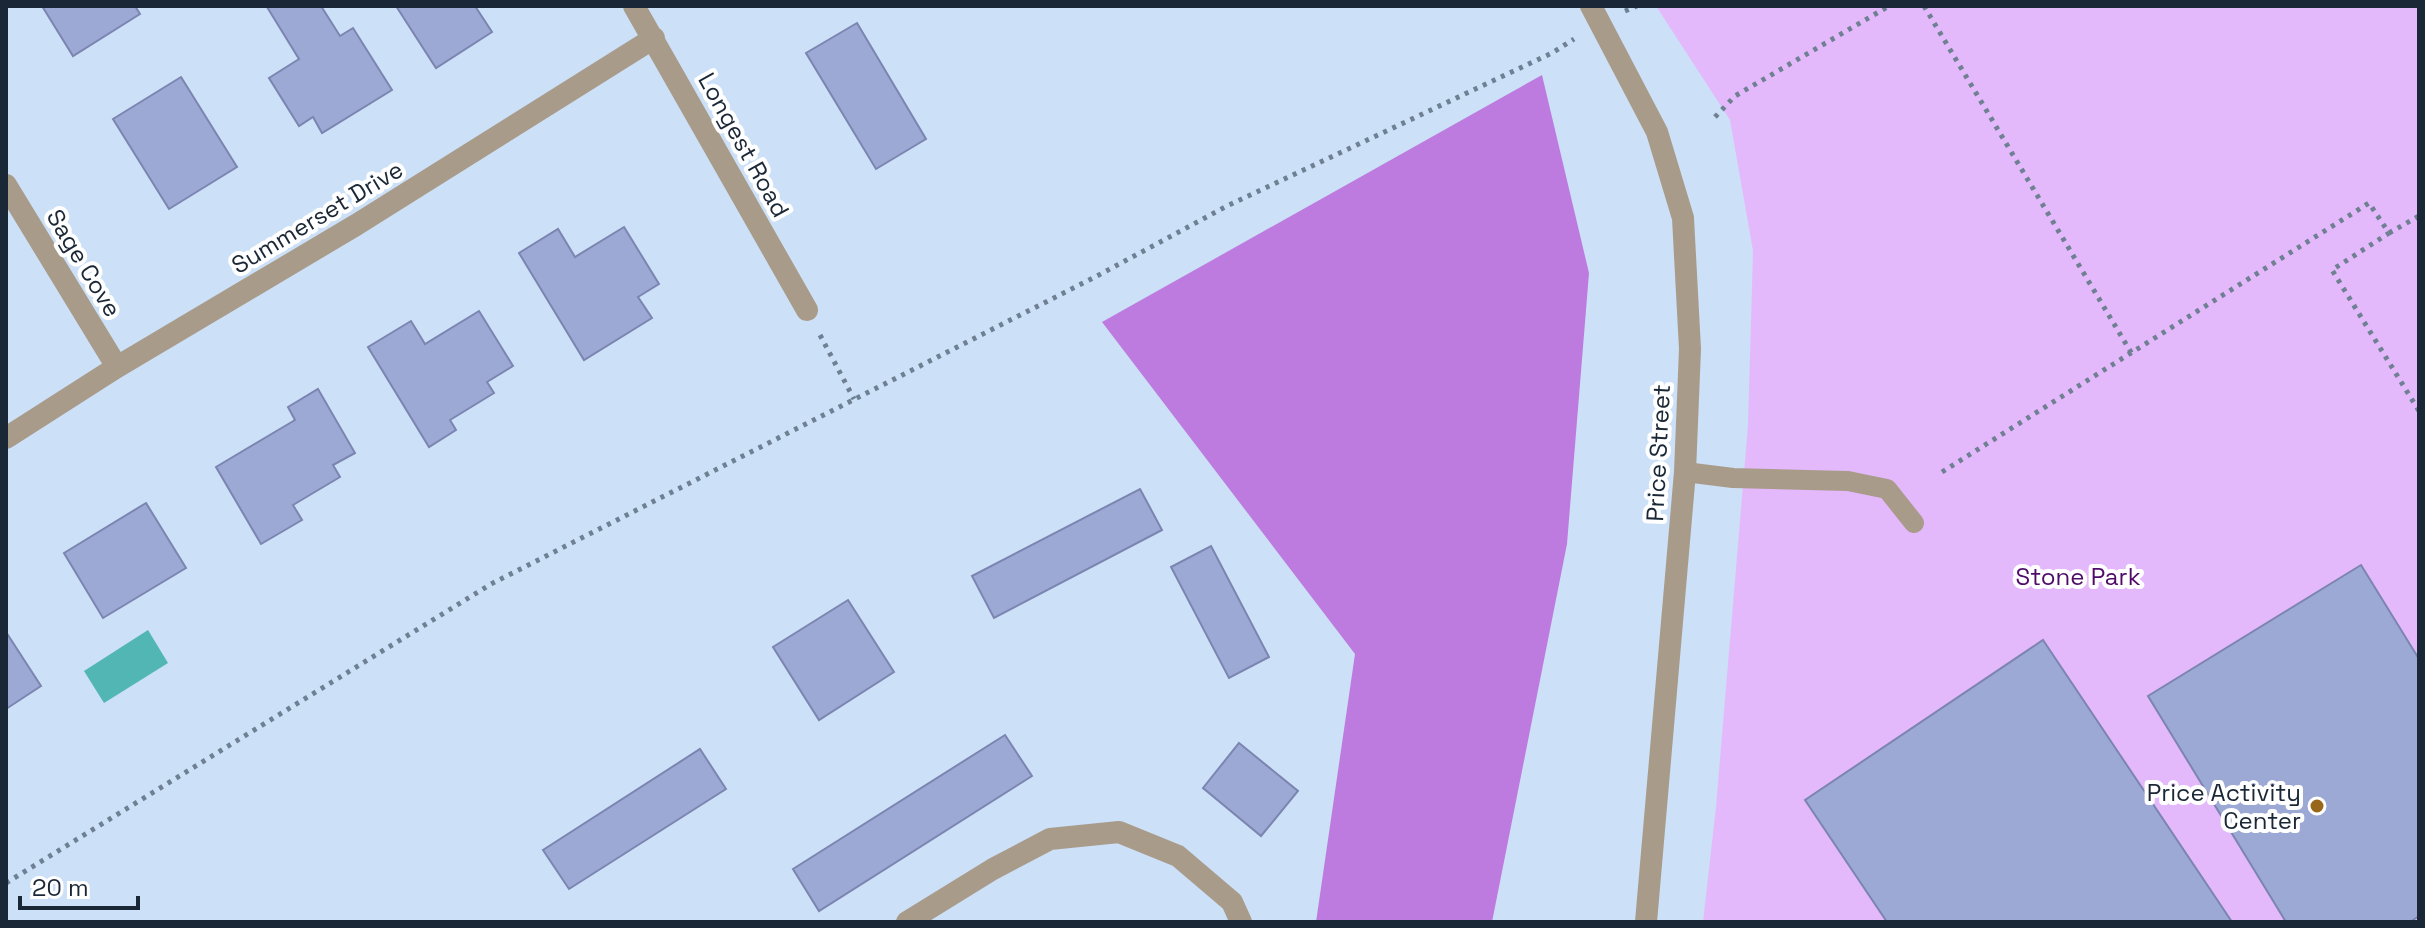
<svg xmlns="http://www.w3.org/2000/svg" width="2425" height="928" viewBox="0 0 2425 928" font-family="'Space Grotesk',sans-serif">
  <rect width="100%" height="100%" fill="#cce0f8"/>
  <!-- green -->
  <path fill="#e4b9fc" d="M1656,6H2419V922H1703L1716,807L1748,425L1753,251L1730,120Z"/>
  <!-- forest -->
  <path fill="#bd7bdf" d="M1542,75L1589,273L1567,544L1492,922H1316L1355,654L1102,322Z"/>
  <!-- water -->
  <path fill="#51b6b4" d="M148,630L168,663L104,703L84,671Z"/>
  <!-- building -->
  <path fill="#9da9d5" stroke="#7b85b0" stroke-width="2" d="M42,6H135L140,14L73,56Z
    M321,6L340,36L353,28L392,90L322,133L313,117L299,126L269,78L299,59L267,7Z
    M396,6H475L492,32L436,68Z
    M857,23L926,139L876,169L806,53Z
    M181,77L237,167L169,209L113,119Z
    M624,227L659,284L638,297L652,318L584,360L519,253L558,229L575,257Z
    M479,311L513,366L487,382L494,393L450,420L456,430L429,447L368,347L411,321L425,344Z
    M318,389L355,453L333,465L340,477L293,505L302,520L261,544L216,467L295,420L288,407Z
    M1140,489L1162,530L994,618L972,576Z
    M146,503L186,568L103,618L64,553Z
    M1211,546L1269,657L1229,678L1171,567Z
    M2361,565L2419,659V916L2410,922H2286L2148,696Z
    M848,600L894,672L819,720L773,647Z
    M6,632L41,686L6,709Z
    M2043,640L2232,922H1887L1805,800Z
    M1005,735L1032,776L819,911L793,869Z
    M1239,743L1298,791L1261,836L1203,788Z
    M700,749L726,789L569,889L543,850Z"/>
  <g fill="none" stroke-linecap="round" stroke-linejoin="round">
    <!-- path -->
    <path stroke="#6f8093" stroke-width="5" stroke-dasharray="4 6" stroke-linecap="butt" d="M1924,6L2132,354
      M1625,11L1637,6
      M1715,117L1735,96L1889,6
      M2389,233L2419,216
      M820,335L854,399
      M1942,472L2369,203L2389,233L2332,270L2419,411
      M6,883L491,584L1097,276L1227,206L1552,53L1574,39"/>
    <!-- service -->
    <path stroke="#a99b8a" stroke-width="20" d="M1685,472L1733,478L1848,481L1887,489L1914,523"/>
    <!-- minor -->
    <path stroke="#a99b8a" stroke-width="22" d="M634,6L807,310
      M1591,6L1657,132L1683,218L1690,349L1685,472L1646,922
      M6,185L117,367
      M6,438L117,367L356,225L654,38
      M907,922L993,869L1050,839L1119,832L1178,856L1232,902L1241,922"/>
  </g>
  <!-- markers -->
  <circle fill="#986719" stroke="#fff" stroke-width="3" cx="2317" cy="806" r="8"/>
  <g text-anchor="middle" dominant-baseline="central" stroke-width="8" stroke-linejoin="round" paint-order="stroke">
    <!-- street labels -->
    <g font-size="24" fill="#1a2736" stroke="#fff">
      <text transform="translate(744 145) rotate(61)">Longest Road</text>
      <text transform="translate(317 217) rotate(-31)">Summerset Drive</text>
      <text transform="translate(84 263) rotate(59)">Sage Cove</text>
      <text transform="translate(1658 453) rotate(-87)">Price Street</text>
    </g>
    <!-- park labels -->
    <g font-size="24" fill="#4e0b68" stroke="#fff">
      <text x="2078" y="576">Stone Park</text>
    </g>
    <!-- poi labels -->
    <g font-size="24" fill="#1a2736" stroke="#fff" text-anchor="end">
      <text x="2301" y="792">Price Activity<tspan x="2301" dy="28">Center</tspan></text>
    </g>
  </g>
  <!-- border -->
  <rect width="2425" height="928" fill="none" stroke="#1a2736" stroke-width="16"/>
  <!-- scale -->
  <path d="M20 896v12h118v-12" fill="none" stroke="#1a2736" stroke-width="4"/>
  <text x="32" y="896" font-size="24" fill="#1a2736" stroke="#ffffff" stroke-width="6" paint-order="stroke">20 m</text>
</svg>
